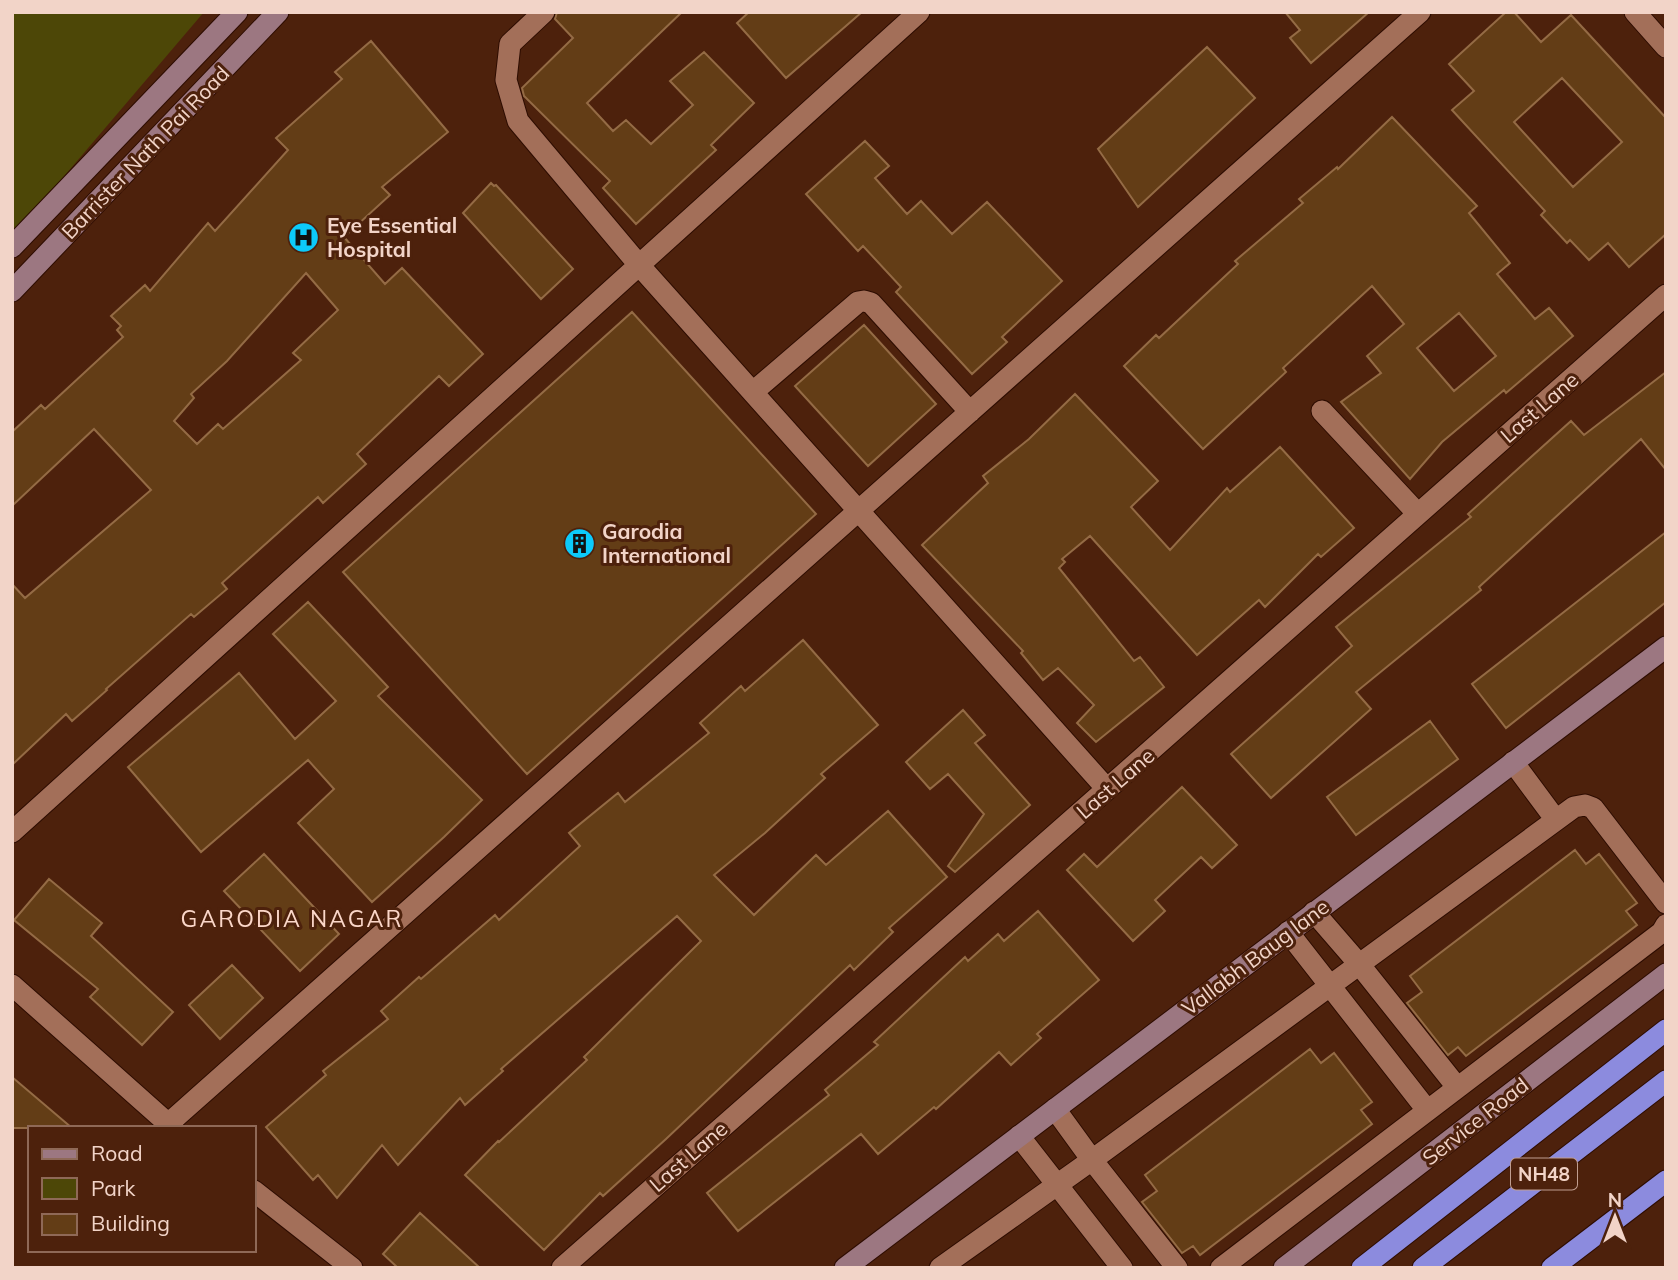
<svg xmlns="http://www.w3.org/2000/svg" width="1678" height="1280" viewBox="0 0 1678 1280" font-family="Mulish,sans-serif">
  <rect width="100%" height="100%" fill="#4d210c"/>
  <!-- green -->
  <path fill="#4d4707" d="M12,12H204L14,235L12,233Z"/>
  <!-- building -->
  <path fill="#633d16" stroke="#946b45" stroke-width="2" fill-rule="evenodd" d="M557,12H682L587,103L613,131L626,120L651,144L693,105L670,81L704,52L754,103L711,145L716,150L636,224L603,188L610,181L524,96L522,88L573,38L555,19Z
    M749,12H862L786,78L737,23Z
    M1285,12H1369L1311,63L1290,38L1300,30Z
    M1506,12H1514L1541,42L1571,15L1666,118V234L1629,267L1608,243L1589,260L1570,240L1567,243L1541,215L1545,211L1452,110L1474,91L1449,64ZM1562,78L1622,142L1573,187L1514,122Z
    M371,41L448,132L382,187L390,195L344,237L385,284L402,268L483,354L449,386L439,376L357,454L366,464L323,503L318,497L222,583L227,589L194,617L191,614L106,689L107,690L72,721L66,714L12,765V584L25,598L151,490L94,429L12,506V432L41,405L45,409L123,337L117,330L121,326L111,316L145,285L150,291L208,223L215,231L288,150L276,138L342,79L335,72ZM306,273L338,310L293,353L301,360L223,429L218,424L197,444L174,421L194,398L191,394L227,361Z
    M1207,47L1255,98L1138,207L1098,149Z
    M1392,117L1477,206L1469,213L1510,263L1497,274L1535,319L1549,308L1573,336L1506,393L1504,390L1442,442L1410,479L1341,402L1381,373L1367,356L1404,324L1372,286L1283,368L1286,372L1203,449L1124,366L1156,335L1159,338L1238,264L1235,261L1303,203L1299,199L1337,167L1338,169ZM1459,313L1496,356L1454,391L1417,348Z
    M865,141L889,166L875,178L907,214L921,201L952,234L987,202L1062,281L1002,337L1007,342L972,374L896,292L901,287L863,246L858,251L806,194Z
    M491,183L494,186L496,185L573,269L541,299L463,213Z
    M632,312L816,514L527,774L343,572Z
    M864,325L936,404L868,466L795,386Z
    M1666,372V470L1641,439L1479,587L1481,590L1356,692L1371,709L1271,798L1231,754L1352,646L1336,627L1471,517L1468,514L1571,421L1584,435Z
    M1075,394L1158,481L1131,507L1170,550L1227,488L1230,492L1280,447L1354,528L1321,557L1318,554L1265,607L1259,600L1197,655L1090,536L1062,559L1065,562L1059,568L1134,661L1140,657L1164,687L1096,742L1077,723L1094,705L1058,668L1043,680L1021,653L1023,651L922,545L988,483L983,476L1029,439Z
    M1666,532V602L1506,728L1472,684Z
    M308,602L388,687L378,696L482,800L444,837L372,902L298,823L334,789L308,760L201,852L128,767L239,673L295,739L336,701L273,634Z
    M803,640L878,725L821,774L825,778L765,833L714,875L754,915L816,855L826,865L888,811L947,877L889,928L893,932L854,970L850,965L666,1139L603,1196L600,1193L544,1250L465,1175L498,1141L499,1142L587,1060L584,1057L701,941L677,916L501,1069L503,1071L465,1105L460,1098L398,1165L382,1145L337,1198L318,1175L313,1180L266,1127L326,1075L323,1071L388,1019L381,1011L419,977L421,979L495,915L499,920L580,846L569,833L618,793L625,802L709,733L700,723L741,686L745,691Z
    M963,710L985,735L975,743L1030,805L955,872L948,866L984,814L948,774L930,789L906,762Z
    M1430,721L1458,759L1356,835L1327,797Z
    M1182,787L1237,845L1212,868L1201,857L1155,900L1165,911L1133,941L1067,870L1084,854L1097,867Z
    M1575,850L1586,864L1599,854L1637,903L1626,911L1637,925L1466,1056L1458,1047L1448,1055L1407,1003L1422,992L1410,976Z
    M264,854L339,934L300,971L224,891Z
    M49,879L102,923L91,936L173,1012L142,1045L90,997L98,989L14,920Z
    M1038,911L1099,980L1037,1034L1041,1038L1011,1065L999,1052L936,1109L934,1107L878,1154L861,1134L738,1231L707,1193L829,1095L825,1090L878,1045L874,1042L965,957L968,961L998,934L1004,941Z
    M232,965L263,998L220,1039L189,1005Z
    M1310,1049L1321,1063L1334,1053L1372,1102L1361,1110L1372,1124L1200,1255L1193,1246L1182,1253L1142,1202L1157,1191L1145,1175Z
    M12,1077L72,1128H12Z
    M420,1213L480,1268H398L383,1254Z"/>
  <g fill="none" stroke-linecap="round" stroke-linejoin="round">
    <defs>
      <path id="street" d="M544,12L510,44L506,80L518,121L639,265L1107,789
        M1635,12L1666,47
        M753,392L858,302L864,301L871,303L970,412
        M1322,411L1418,514
        M1513,762L1556,820
        M12,832L919,12
        M1314,912L1359,964L1457,1087
        M1288,932L1427,1110
        M12,985L173,1128
        M1055,1109L1092,1160L1177,1268
        M168,1124L1420,12
        M1019,1136L1122,1268
        M254,1191L352,1268
        M562,1268L1107,789L1666,295
        M940,1268L1092,1160L1574,807L1585,805L1593,808L1666,903
        M1221,1268L1662,932L1666,925"/>
      <path id="secondary" d="M12,247L237,12
        M12,291L278,12
        M845,1268L1666,647
        M1284,1268L1666,974"/>
      <path id="highway" d="M1362,1268L1666,1030
        M1423,1268L1666,1081
        M1552,1268L1666,1181"/>
    </defs>
    <!-- street casing -->
    <use href="#street" stroke="#2d0c01" stroke-width="23"/>
    <!-- secondary casing -->
    <use href="#secondary" stroke="#2d0c01" stroke-width="23"/>
    <!-- highway casing -->
    <use href="#highway" stroke="#2d0c01" stroke-width="23"/>
    <!-- street -->
    <use href="#street" stroke="#a36f59" stroke-width="21"/>
    <!-- secondary -->
    <use href="#secondary" stroke="#9c7781" stroke-width="21"/>
    <!-- highway -->
    <use href="#highway" stroke="#8c8bde" stroke-width="21"/>
  </g>
  <!-- icons -->
  <defs>
    <symbol id="hospital-disc" viewBox="-11 -11 22 22"><circle r="9.5" fill="#0ccafa" stroke="#4d210c"/><path d="M-5-5h3v3.5h4V-5h3V5h-3V1.5h-4V5h-3Z" fill="#111"/></symbol>
    <symbol id="building-disc" viewBox="-11 -11 22 22"><circle r="9.5" fill="#0ccafa" stroke="#4d210c"/><path d="M-4-6H4V6H1V3H-1V6H-4ZM-2.5-4.3h1.7v1.8h-1.7ZM.8-4.3h1.7v1.8H.8ZM-2.5-1h1.7V.8h-1.7ZM.8-1h1.7V.8H.8Z" fill="#111"/></symbol>
  </defs>
  <g fill-rule="evenodd">
    <use href="#hospital-disc" x="286" y="220" width="35" height="35"/>
    <use href="#building-disc" x="562" y="526" width="35" height="35"/>
  </g>
  <g text-anchor="middle" dominant-baseline="central" stroke-width="6" stroke-linejoin="round" paint-order="stroke">
    <!-- shield labels -->
    <rect fill="#4d210c" stroke="#c09e90" stroke-width="2" x="1511" y="1158.5" width="66" height="31" rx="5"/>
    <g font-size="19" font-weight="bold" fill="#f2d4c8">
      <text x="1544" y="1174">NH48</text>
    </g>
    <!-- street labels -->
    <g font-size="21" fill="#f2d4c8" stroke="#4d210c">
      <text transform="translate(145 152) rotate(-46)">Barrister Nath Pai Road</text>
      <text transform="translate(1539 407) rotate(-41)">Last Lane</text>
      <text transform="translate(1115 783) rotate(-41)">Last Lane</text>
      <text transform="translate(1255 957) rotate(-37)">Vallabh Baug lane</text>
      <text transform="translate(1475 1121) rotate(-38)">Service Road</text>
      <text transform="translate(688 1156) rotate(-41)">Last Lane</text>
    </g>
    <!-- poi labels -->
    <g font-size="21" font-weight="bold" fill="#f2d4c8" stroke="#4d210c" text-anchor="start">
      <text x="327" y="225">Eye Essential<tspan x="327" dy="24">Hospital</tspan></text>
      <text x="602" y="531">Garodia<tspan x="602" dy="24">International</tspan></text>
    </g>
    <!-- neighbourhood labels -->
    <g font-size="23" letter-spacing="2" fill="#fbd7c9" stroke="#4d210c">
      <text x="292" y="918">GARODIA NAGAR</text>
    </g>
  </g>
  <!-- border -->
  <rect width="1678" height="1280" fill="none" stroke="#f2d4c8" stroke-width="28"/>
  <!-- legend -->
  <rect x="28" y="1126" width="228" height="126" fill="#4d210c" stroke="#8f6957" stroke-width="2"/>
  <rect x="42" y="1149" width="35" height="10" fill="#9c7781" stroke="#8f6957" stroke-width="2"/>
  <text x="91" y="1161" font-size="21" fill="#f2d4c8">Road</text>
  <rect x="42" y="1178" width="35" height="21" fill="#4d4707" stroke="#8f6957" stroke-width="2"/>
  <text x="91" y="1196" font-size="21" fill="#f2d4c8">Park</text>
  <rect x="42" y="1214" width="35" height="21" fill="#633d16" stroke="#8f6957" stroke-width="2"/>
  <text x="91" y="1231" font-size="21" fill="#f2d4c8">Building</text>
  <!-- north arrow -->
  <g transform="translate(1615 1217)" stroke="#4d210c" stroke-width="5" paint-order="stroke">
  <path d="M0-5L12 26L0 18L-12 26Z" fill="#f2d4c8"/>
  <text y="-10" font-size="19" font-weight="bold" text-anchor="middle" fill="#f2d4c8">N</text>
  </g>
</svg>
